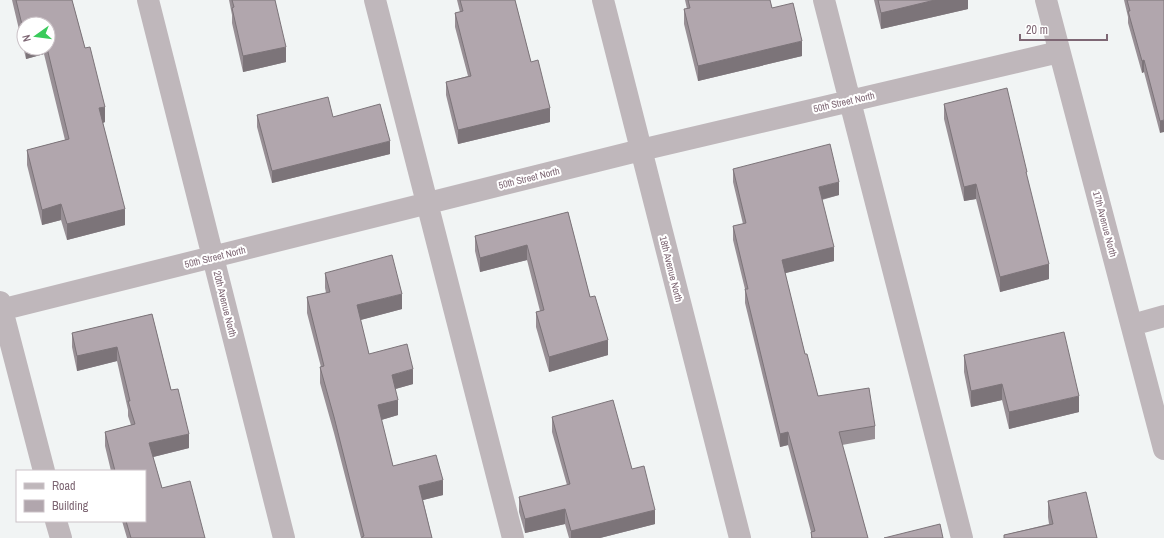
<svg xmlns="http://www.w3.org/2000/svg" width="1164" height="538" viewBox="0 0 1164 538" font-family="'Archivo Narrow',sans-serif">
  <rect width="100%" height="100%" fill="#f1f4f4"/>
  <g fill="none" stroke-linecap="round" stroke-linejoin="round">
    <!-- minor -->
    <path stroke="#bfb7bb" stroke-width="22" d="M148,0L284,538
      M375,0L513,538
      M603,0L740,538
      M824,0L962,538
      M1046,0L1164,449
      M0,302L44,471
      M0,310L641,150L1059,52
      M1132,325L1164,316
      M56,521L61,538"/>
  </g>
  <!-- wall -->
  <path fill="#988f95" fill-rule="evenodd" d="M12,0H72L105,122L103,123L125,225L67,240L61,220L42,225L27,165V150L65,140L44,54L26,59ZM24,24H48V48H24Z
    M229,0H275L286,62L243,72L232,23V15Z
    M457,0H515L531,62L550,122L458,144L446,95V82L468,76L455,27V13L460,12Z
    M685,0H770L772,8L802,56L698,81L684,24V9H687Z
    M874,0H968V9L881,29Z
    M1124,0H1164L1160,133L1144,72L1142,73L1128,23V17Z
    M944,104L1027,178L1049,279L1000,292L976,199L964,201L944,119Z
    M257,115L333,117L390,154L272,183L257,127Z
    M733,169L839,195L822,200L834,261L785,273L805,354L818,396L875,426V439L842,445L868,538H811V532L788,445L780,447L745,303V289L733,240V226L743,224L733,182Z
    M568,212L590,297L608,355L549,372L536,327V312L540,311L527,260L480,272L475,251V236Z
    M325,273L402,309L360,320L369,354L413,384L395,389L398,415L381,420L393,466L443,495L423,500L432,538H361L334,433L320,383V367H321L307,313V297L326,293L325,288Z
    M152,314L171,390L189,448L153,457L162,488L205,538H127L122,521H145V471H111L105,446V432L131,425L128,416V410L117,361L77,371L72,347V333Z
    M964,355L1079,412L1009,429L1002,400L971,407L964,372Z
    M552,417L632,469L655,524L600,538H569L565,524L525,533L519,512V497L567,485L552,432Z
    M1048,501L1097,538H1004V535L1049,524L1048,517Z"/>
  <!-- shaded-wall -->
  <path fill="#7c7479" d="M935,0H968V9L881,29V13Z
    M802,41V56L698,81V66Z
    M286,47V62L243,72V56Z
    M26,48H44V54L26,59Z
    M1144,60V72L1142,73V61Z
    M105,107V122L99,124V108Z
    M550,108V122L458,144V130Z
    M1164,120V132L1160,133V121Z
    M390,141V154L272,183V171Z
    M839,182V195L819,200V187Z
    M976,184V199L964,201V187Z
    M61,204V220L42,225V210Z
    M125,209V225L67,240V224Z
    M527,245V260L480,272V258Z
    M834,247V261L782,274V260Z
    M1049,264V279L1000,292V277Z
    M402,294V309L357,321V305Z
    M608,340V355L549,372V357Z
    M117,347V361L77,371V356Z
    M413,369V384L392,390V375Z
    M1002,384V400L971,407V391Z
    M1079,396V412L1009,429V412Z
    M398,400V415L378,421V405Z
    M788,432V445L780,447V434Z
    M189,434V448L149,458V443Z
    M443,480V495L419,501V486Z
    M565,509V524L525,533V519Z
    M655,510V524L600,538H571V531Z"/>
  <!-- building -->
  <path fill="#b1a6ad" stroke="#7c7479" d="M16,0H72L85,48L90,47L105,107L99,108L125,209L67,224L61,204L42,210L27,150L69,139L47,48H48V24H24V33Z
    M232,0H275L286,47L243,56L232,8L234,7Z
    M460,0H515L531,62L538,60L550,108L458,130L446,82L471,76L455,13L463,11Z
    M688,0H770L772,8L793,3L802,41L698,66L684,9L690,8Z
    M878,0H935L881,13Z
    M1127,0H1164V120L1160,121L1144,60L1142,61L1128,11H1130Z
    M1007,88L1027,172H1026L1049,264L1000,277L976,184L964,187L944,104Z
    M328,97L333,117L380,104L390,141L272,171L257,115Z
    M830,144L839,182L819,187L834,247L782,260L805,354H807L818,396L869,388L875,426L839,432L868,538H812L811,532L815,531L788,432L780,434L745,289H748L733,226L746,223L733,169Z
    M568,212L590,297L595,296L608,340L549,357L536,312L544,310L527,245L480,258L475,236Z
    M392,255L402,294L357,305L369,354L407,344L413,369L392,375L398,400L378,405L393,466L436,455L443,480L419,486L432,538H362V537L364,536L334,417L320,367L324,366L307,297L330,292L325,273Z
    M152,314L171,390L178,389L189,434L149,443L162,488L190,481L205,538H131L126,521H145V471H115L105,432L135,424L128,401H130L117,347L77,356L72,333Z
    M1064,332L1079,396L1009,412L1002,384L971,391L964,355Z
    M613,400L632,469L644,466L655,510L571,531L565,509L525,519L519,497L570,484L552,417Z
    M1086,492L1097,538H1004V535L1053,524L1048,501Z
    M940,524L943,538H884Z"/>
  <g text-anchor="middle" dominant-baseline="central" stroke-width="4" stroke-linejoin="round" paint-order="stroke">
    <!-- street labels -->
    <g font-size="10" fill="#7e6774" stroke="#fff">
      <text transform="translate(844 102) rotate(-13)">50th Street North</text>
      <text transform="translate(529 178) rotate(-14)">50th Street North</text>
      <text transform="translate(1105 224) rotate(75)">17th Avenue North</text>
      <text transform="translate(215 257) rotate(-14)">50th Street North</text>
      <text transform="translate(671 269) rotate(76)">18th Avenue North</text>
      <text transform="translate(225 304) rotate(76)">20th Avenue North</text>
    </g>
  </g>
  <!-- legend -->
  <rect x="16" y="470" width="130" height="52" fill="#ffffff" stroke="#cbc2c7"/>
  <rect x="24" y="483" width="20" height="6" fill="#bfb7bb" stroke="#cbc2c7"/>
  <text x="52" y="490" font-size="12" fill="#7e6774">Road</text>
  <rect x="24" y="500" width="20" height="12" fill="#b1a6ad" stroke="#cbc2c7"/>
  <text x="52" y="510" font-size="12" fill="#7e6774">Building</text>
  <!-- north arrow -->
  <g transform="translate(36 36) rotate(256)"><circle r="19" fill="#ffffff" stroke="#cbc2c7"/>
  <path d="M0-3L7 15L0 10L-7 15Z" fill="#3acb5b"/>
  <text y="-6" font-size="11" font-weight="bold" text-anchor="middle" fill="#7e6774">N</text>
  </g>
  <!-- scale -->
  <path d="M1020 34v6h87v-6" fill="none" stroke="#7e6774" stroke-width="2"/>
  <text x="1026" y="34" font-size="12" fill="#7e6774" stroke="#ffffff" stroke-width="3" paint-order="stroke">20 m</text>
</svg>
